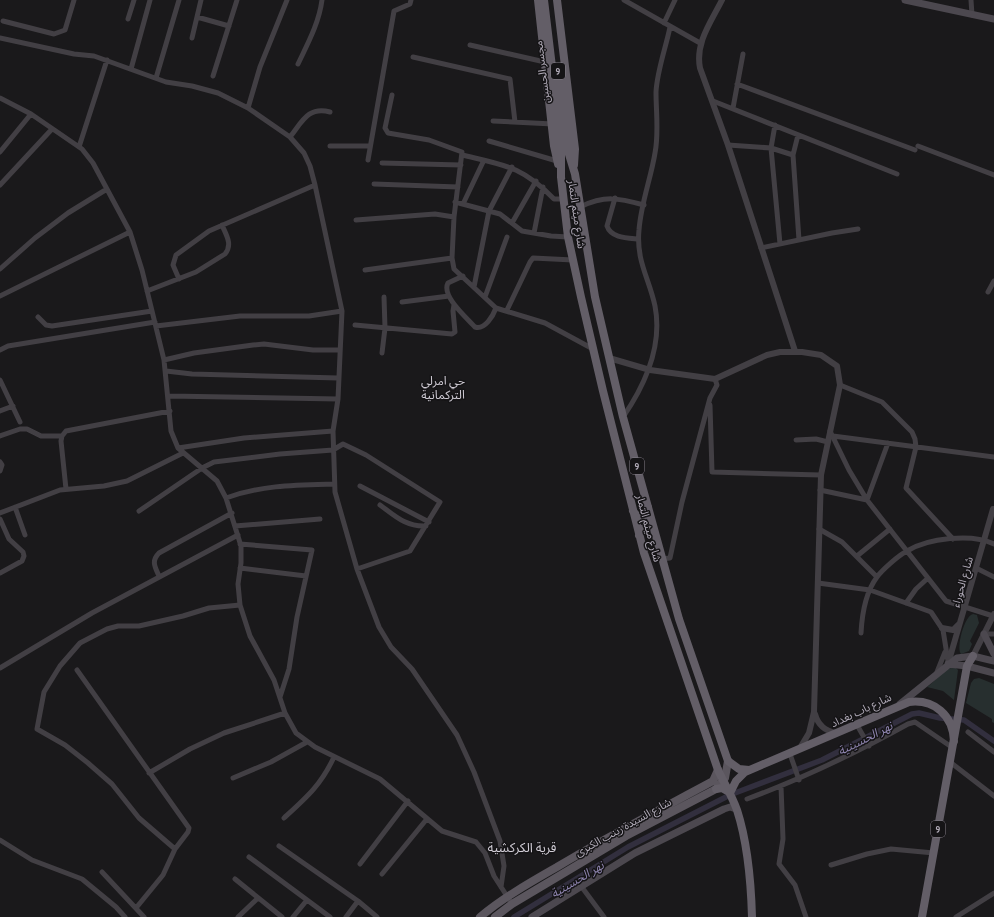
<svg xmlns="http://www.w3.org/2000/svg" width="994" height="917" viewBox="0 0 994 917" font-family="'PT Sans Narrow','Noto Sans Arabic',sans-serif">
  <rect width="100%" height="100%" fill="#1a191b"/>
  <!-- green -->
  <path fill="#272f2f" d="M973,614L977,615L979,623L970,641L972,644L969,651L961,654C956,648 964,616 973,614Z
    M955,667L958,670L954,700L943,691L927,687C937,680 944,668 955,667Z
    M979,678L994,684V723L992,722V719L966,703L971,683L974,679Z"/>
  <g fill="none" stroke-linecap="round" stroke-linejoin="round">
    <!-- canal -->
    <path stroke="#322f3e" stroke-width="5.5" d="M735,793L822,760L912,714L919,713L940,718L964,720L994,741
      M514,917L628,847L726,797"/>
    <!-- minor -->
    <path stroke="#423f44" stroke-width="5" d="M624,0L700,43
      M971,0L972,15
      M197,17L229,26
      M128,19L134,0
      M3,21L54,34L65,30L74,0
      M664,23L675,0
      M0,38L74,54L94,56L166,82L192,86L218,93L248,108L290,137L304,153L310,166L315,185L342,311L338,399L333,431L335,492L357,569L379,627L391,647L412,669L457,735L474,772L500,841L504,866L501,887
      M192,38L201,0
      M470,45L545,62
      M413,57L510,79L515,122
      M298,64C308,43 319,23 322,0
      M131,69L150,0
      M213,76L237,0
      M156,78L179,0
      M737,84L915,150
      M392,95L385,128L388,133L429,140L462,152L454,217L452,258L454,269L496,308L545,323L593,349
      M0,98L31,114L82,149L93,163L130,232L142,270L164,360L171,431L178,448L217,481L226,498L241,546V563L238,584L240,605L250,636L274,680L285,713L296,733L315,747L380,779L442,831L476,842L485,853L494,876L512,904
      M713,101L897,174
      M248,108L260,67L287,0
      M733,108L743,54
      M493,121L553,124
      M775,125L771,148L780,244
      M798,135L793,155L799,240
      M290,137C302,122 308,106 330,112
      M489,141L557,161
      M728,145L771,148L793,155
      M330,146H370
      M918,146L994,175
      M79,147L107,60
      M0,152L31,114
      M462,155C504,165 522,166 554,199H564
      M368,160L394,11L410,4L411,0
      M382,163L461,165
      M374,184L458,187
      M0,185L52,129
      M615,198L607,226C611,238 627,238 638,239
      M455,202L500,214L522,231L551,236L568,237
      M463,204L484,160
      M580,207C605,195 618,198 644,205
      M356,220L435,214L454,217
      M512,223L536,181
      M534,233L543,187
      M761,248L832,233L858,229
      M0,269L35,238L68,213L107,189
      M365,270L452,258
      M463,276L448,283C441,296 467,318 475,327C485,330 493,316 496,308
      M179,279L173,265L176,255L209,231L315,185
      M474,287L489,211L512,167
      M147,291L196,272L225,254C233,244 226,235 222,225
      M988,292L994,281
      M0,296L130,232
      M485,297L507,237
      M402,302L449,296
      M507,310L530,262L533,258L573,260
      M38,317L46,325L52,326L152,311
      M355,325L452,334L455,332L453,311L454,305
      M156,326L240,316H309L342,311
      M0,350L8,346L155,322
      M382,353L385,328L384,297
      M164,360L194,353L253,345L264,344L313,350H339
      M166,371L192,374L338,378
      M0,380L20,422
      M840,385L882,402L912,432L915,439L916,447L906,488L953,539
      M169,396L338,399
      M710,405L712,472L821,475
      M0,411L13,406
      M623,417C645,385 663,347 655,306C649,278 636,261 639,230C641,203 651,178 655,153C659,133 656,112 656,92C657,71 666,47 670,27
      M830,431L849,470L867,500L946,601L993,616
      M0,436L20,429H27L41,436H62
      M833,436L994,457
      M796,440L816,439L828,442
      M178,448L244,438L333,431
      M0,462L2,465L0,471
      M360,486L429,522
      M66,489L61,441L62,436L66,431L170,411
      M820,490L867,500L888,443
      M226,498C261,485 297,485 334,484
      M380,505C395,516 406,527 426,526
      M15,507L25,535
      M139,511L202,468L214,462L280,454L333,450L343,444L366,455L440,502L410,551L357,569
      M0,513L60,490L104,486L127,481L183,453
      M0,519L9,539L23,552L24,556L22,561L0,573
      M235,526L320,519
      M819,529L842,542L877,577
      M240,544L312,550L297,617L289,669L280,697
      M857,556L890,529
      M661,559L670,558L682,502L710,398L717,385L715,379
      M240,568L306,576
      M976,568L994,577
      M159,576C155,567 151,561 159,553L232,513
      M818,583L870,590L931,612L943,630L948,661
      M906,603L916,589L928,578
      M861,633C862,614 865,593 877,577C882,570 899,555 907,551C928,538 972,533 994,544
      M984,634H994
      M0,668L92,613L238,535
      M77,670L189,828L188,832L175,849L163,875L136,908
      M937,672L945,652
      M857,725L869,746
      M968,732L994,752
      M790,754L799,780
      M950,762L994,796
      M149,773L190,749L224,733L285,713
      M233,778L271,762L307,742
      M781,786L783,839L779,864L795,885L806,917
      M747,799C804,778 854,754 908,724L915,722L953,748
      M284,818C307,797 321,785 334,757
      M0,840L32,860L82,879L116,907L125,917
      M279,846L358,901L377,917
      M175,849L139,818L112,784L88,763L65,745L37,729L44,692L60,666L80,643L107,629L118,626H139L183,616L209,608L240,605
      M249,857L330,917
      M360,864L408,801
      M831,865L867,854L891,849L934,853
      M102,872L144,917
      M382,874L426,820
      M235,879L282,917
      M581,886L604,917
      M238,917L258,898
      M293,917L307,900
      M346,917L358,901
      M956,917L994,893"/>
    <!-- tertiary -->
    <path stroke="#423f44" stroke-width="6" d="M722,0C711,22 695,43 700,68L728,145L795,351
      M609,358L650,370L715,379L767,355L780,352H802L821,355L837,366L840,385L821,475L814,712L809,733L800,748
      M942,628L953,630L958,625
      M973,656L994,614
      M948,664L993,509
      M815,714C818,725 825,731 836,733"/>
    <!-- secondary -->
    <path stroke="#4c484f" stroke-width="7" d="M905,0L994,19
      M984,634L994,654
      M948,664L967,666L994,673
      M900,704L957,658L973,656L994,661
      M532,917L635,853L724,809L730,807L736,809"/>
    <!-- primary -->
    <path stroke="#5b565e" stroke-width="8" d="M480,917C504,897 531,882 557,867C608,836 661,809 713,781L718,770
      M495,917L512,904L626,836L716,789L725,778L728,761"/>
    <!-- trunk -->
    <path stroke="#635e67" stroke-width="8" d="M538,0L554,146L558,164
      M544,0L561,142V177L568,237L581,297L603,391L644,553L718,770C724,783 732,796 737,810C748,844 751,881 752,917
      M557,0L575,149L574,165
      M559,80L568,151L575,174L595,297L623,417L679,619L728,761L739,769L749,770
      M633,511L637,516L643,517L647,513L648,507
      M639,535C641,527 648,525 654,530
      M716,789L722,788L729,792
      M730,793L736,781L745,772L909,702C934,699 953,715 954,741
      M922,917L967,666L973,656"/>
  </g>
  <g text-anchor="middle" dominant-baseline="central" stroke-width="3" stroke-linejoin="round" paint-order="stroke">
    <!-- shield labels -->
    <g fill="#151416" stroke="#837e88" stroke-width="1">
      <rect x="551" y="63" width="14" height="16" rx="3"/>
      <rect x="630" y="458" width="14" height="16" rx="3"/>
      <rect x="931" y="821" width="14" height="16" rx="3"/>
    </g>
    <g font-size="10" font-weight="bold" fill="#b2acb9">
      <text x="558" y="71">9</text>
      <text x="637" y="466">9</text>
      <text x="938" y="829">9</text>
    </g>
    <!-- street labels -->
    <g font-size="11" fill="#b2acb9" stroke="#151416">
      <text transform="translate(542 72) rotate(-97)">مجسر الحسين</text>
      <text transform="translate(577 214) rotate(82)">شارع ميثم التمار</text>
      <text transform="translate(649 528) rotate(75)">شارع ميثم التمار</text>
      <text transform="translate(962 582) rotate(-74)">شارع الحوراء</text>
      <text transform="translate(861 710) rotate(-25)">شارع باب بغداد</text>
      <text transform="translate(623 827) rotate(-29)">شارع السيدة زينب الكبرى</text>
    </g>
    <!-- neighbourhood labels -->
    <g font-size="12" fill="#d1cdd6" stroke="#151416">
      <text x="443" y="380">حي امرلي<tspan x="443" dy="14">التركمانية</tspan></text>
    </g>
    <!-- water labels -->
    <g font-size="12" font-style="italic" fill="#9086b1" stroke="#151416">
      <text transform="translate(865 738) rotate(-27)">نهر الحسينية</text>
      <text transform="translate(577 879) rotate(-31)">نهر الحسينية</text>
    </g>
    <!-- quarter labels -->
    <g font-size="13" fill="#d1cdd6" stroke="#151416">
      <text x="522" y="847">قرية الكركشية</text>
    </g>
  </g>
</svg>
